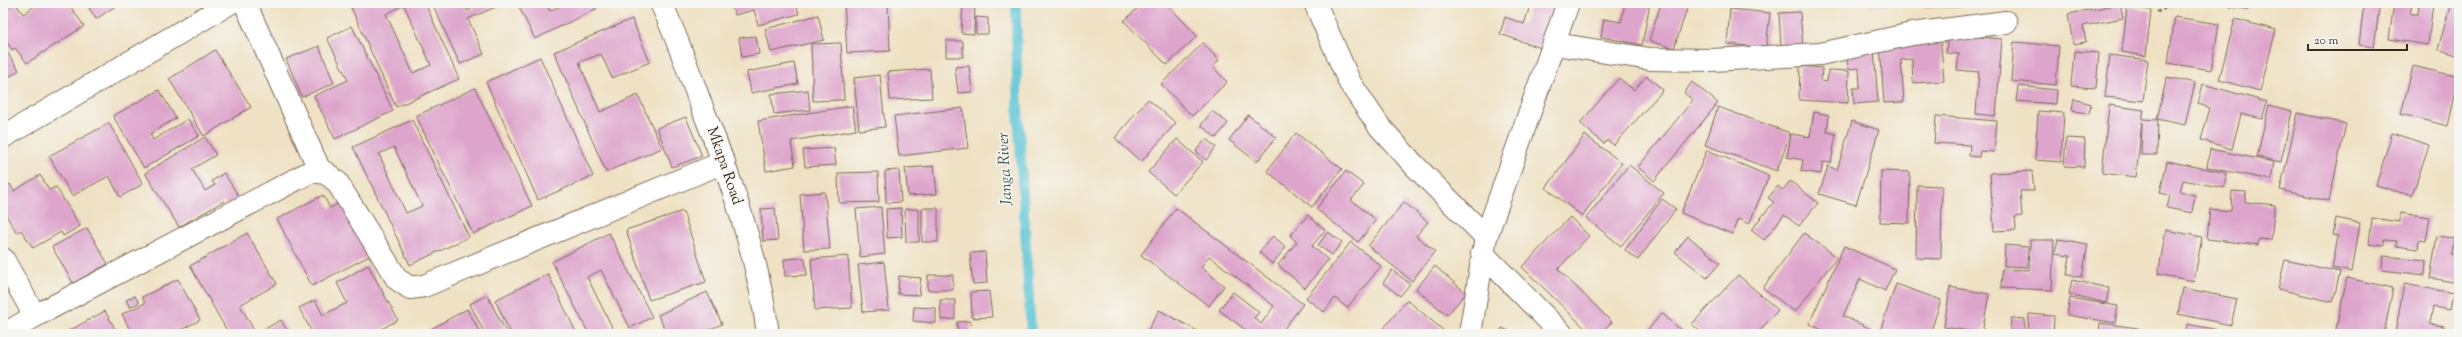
<svg xmlns="http://www.w3.org/2000/svg" width="2462" height="337" viewBox="0 0 2462 337" font-family="'Sorts Mill Goudy',serif">
  <rect width="100%" height="100%" fill="#f6f6f2"/>
  <filter id="ink" filterUnits="userSpaceOnUse"><feTurbulence type="fractalNoise" baseFrequency=".025" numOctaves="2"/><feDisplacementMap in="SourceGraphic" scale="8" xChannelSelector="R" yChannelSelector="G"/><feConvolveMatrix kernelMatrix="1 2 1 2 8 2 1 2 1" color-interpolation-filters="sRGB"/></filter>
  <filter id="wash" filterUnits="userSpaceOnUse"><feTurbulence type="fractalNoise" baseFrequency=".012" numOctaves="4" result="noise"/><feDisplacementMap in="SourceGraphic" scale="16" xChannelSelector="R" yChannelSelector="G"/><feGaussianBlur stdDeviation="0.9" result="paint"/><feColorMatrix in="noise" values="0 0 0 0 0 0 0 0 0 0 0 0 0 0 0 0 0 1.4 0 .05"/><feComposite in="paint" operator="in"/></filter>
  <g filter="url(#wash)">
    <rect width="100%" height="100%" fill="#efe1c3"/>
    <g fill="none" stroke-linecap="round" stroke-linejoin="round">
      <!-- stream -->
      <path stroke="#5ac4d5" stroke-width="10" d="M1016,3L1017,91L1031,334"/>
    </g>
    <g id="blocks">
      <!-- building -->
      <path fill="#dea5cc" fill-rule="evenodd" d="M15,3L23,14L39,3H68L84,26L27,63L15,48L12,50L3,36V11Z
        M86,3H120L96,19Z
        M349,3H425L459,79L396,107ZM404,5L431,65L413,73L386,14Z
        M432,3H464L468,11L477,6L476,3H505L468,19L484,54L460,64Z
        M517,3H546L550,11L566,3H593L596,9L535,39Z
        M731,3H796L799,14L758,25L754,10L735,15Z
        M844,3H888L890,51L847,53Z
        M963,3H975L974,34L961,33Z
        M1143,3H1166L1197,36L1167,65L1124,21Z
        M1521,3H1556L1541,48L1500,34L1505,17L1524,24L1530,6Z
        M1625,3H1650L1642,45L1601,37L1604,19L1621,22Z
        M1661,3H1680L1688,6L1674,48L1649,41Z
        M1864,3H1891L1890,5L1864,4Z
        M1925,3H1961V7H1925Z
        M2229,3H2249L2248,9L2229,7Z
        M2364,3H2380L2374,47L2359,45Z
        M2394,3H2412L2410,14H2418L2419,3H2433L2428,45L2389,39Z
        M2451,3H2459V56L2438,49Z
        M2120,4L2123,18L2083,26L2086,42L2073,44L2068,14Z
        M2127,7L2151,10L2146,56L2122,52Z
        M1730,9L1770,13L1766,48L1727,44Z
        M1800,12L1803,47L1781,48L1779,13Z
        M818,15L824,40L771,52L765,29Z
        M976,17L988,18V34H976Z
        M2175,17L2219,24L2211,70L2168,63Z
        M632,19L650,62L612,78L601,54L579,62L600,112L638,95L662,148L606,172L554,52Z
        M2235,19L2276,30L2260,91L2219,80Z
        M352,26L393,111L335,139L314,96L348,80L327,38Z
        M1940,34L1944,81L1913,83L1912,59L1901,60L1904,102L1884,103L1880,44Z
        M1948,34L2002,39L1996,116L1976,114L1979,72L1957,70L1959,54L1946,53Z
        M756,36L759,54L742,57L739,38Z
        M946,41H963V57H946Z
        M2014,42L2059,46L2056,85L2011,81Z
        M841,43L844,100L813,101L811,44Z
        M1203,43L1219,60L1213,67L1227,82L1192,116L1161,84Z
        M3,46L19,70L3,81Z
        M319,46L334,83L302,97L286,59Z
        M215,50L251,107L204,136L169,79Z
        M1874,50L1878,102L1854,104L1853,88H1860L1859,68L1848,69L1846,52Z
        M2074,51L2099,53L2096,88L2071,86Z
        M2110,55L2148,60L2143,101L2105,97Z
        M540,57L593,176L538,200L486,82Z
        M794,63L798,84L751,93L747,72Z
        M969,66L972,92L958,93L955,67Z
        M1800,66L1822,68L1821,81L1827,82L1828,70L1849,71L1848,103L1799,100Z
        M2413,66L2459,77L2448,126L2401,114Z
        M930,69L932,98L890,100L888,72Z
        M880,75L885,127L859,130L854,78Z
        M1647,76L1663,90L1614,145L1607,140L1604,144L1580,123L1619,78L1634,90Z
        M2167,77L2195,83L2185,125L2157,119Z
        M1692,82L1718,103L1654,181L1638,167L1693,100L1684,93Z
        M2203,84L2267,102L2262,119L2241,114L2232,149L2201,140L2210,108L2198,104Z
        M2018,86L2057,90L2056,104L2016,101Z
        M475,88L532,206L473,234L416,116Z
        M159,90L176,118L150,134L153,140L188,119L199,136L144,168L113,116Z
        M808,90L810,110L774,114L771,94Z
        M1148,99L1176,123L1141,162L1115,138Z
        M2074,99L2091,104L2089,114L2072,110Z
        M2109,105L2144,110L2142,119L2158,120L2157,155H2141L2142,122L2136,177L2102,173Z
        M2269,105L2292,111L2281,162L2257,157Z
        M852,106L856,130L791,141L795,166L766,171L758,121Z
        M1718,107L1790,133L1777,171L1705,145Z
        M963,108L968,148L899,156L894,116Z
        M1212,111L1228,123L1216,138L1201,125Z
        M2038,111L2064,113L2061,162L2035,160Z
        M1814,112L1829,115L1827,132L1836,134L1831,163L1823,162L1821,174L1801,171L1803,160L1787,157L1791,134L1810,137Z
        M2298,113L2346,124L2329,201L2280,190Z
        M1248,115L1276,137L1257,162L1229,140Z
        M1936,116L1997,121L1994,152L1980,151L1979,157L1969,156L1970,145L1934,143Z
        M686,117L702,156L672,167L657,128Z
        M412,120L469,237L410,265L353,147ZM394,147L422,206L406,213L379,154Z
        M1852,121L1879,130L1856,205L1819,194L1828,166L1837,170Z
        M109,123L143,184L120,197L109,176L72,196L49,156Z
        M1296,133L1342,169L1312,207L1267,171Z
        M2392,133L2429,145L2412,196L2376,185Z
        M1585,135L1622,163L1582,216L1546,188Z
        M205,137L216,155L192,169L205,191L215,185L212,181L224,173L241,200L228,208L224,201L179,227L145,173Z
        M2066,138L2085,139L2084,167L2064,166Z
        M1177,139L1203,162L1174,194L1148,172Z
        M1206,139L1216,147L1206,160L1196,151Z
        M834,148L836,165L805,167L803,150Z
        M2210,149L2274,162L2271,180L2207,167Z
        M1707,150L1769,176L1749,224L1738,219L1732,234L1681,213Z
        M2167,161L2227,173L2224,188L2183,180L2180,192L2195,195L2192,213L2167,208L2170,195L2160,193Z
        M1629,165L1664,193L1621,246L1586,218Z
        M934,166L937,194L908,196L905,168Z
        M899,170L901,202L886,203L885,171Z
        M1346,171L1364,185L1351,200L1376,220L1358,242L1316,209Z
        M1881,171L1910,172L1909,223L1880,222Z
        M2032,171L2034,191H2020L2022,216L2015,217L2016,230L1994,231L1990,173Z
        M878,172L879,202L839,203L838,173Z
        M40,175L49,190L56,187L80,226L63,236L61,232L33,248L21,230L17,233L3,210V189L10,184L14,191Z
        M1790,181L1818,203L1799,226L1784,215L1764,240L1751,230L1774,202L1768,198L1778,186L1783,190Z
        M1917,185L1942,186L1941,259L1916,258Z
        M2232,191L2246,192L2245,202L2275,205L2271,240L2259,239L2258,245L2207,239L2210,209L2231,211Z
        M825,192L830,249L804,250L800,194Z
        M323,195L330,208L345,200L373,254L312,286L277,219Z
        M1662,199L1676,209L1638,260L1625,250Z
        M1404,202L1428,222L1416,236L1435,251L1412,281L1368,246Z
        M881,207L885,254L860,257L856,209Z
        M775,208L778,240L763,241L761,209Z
        M901,208L902,237L887,238L886,209Z
        M922,208H938V242H922Z
        M1176,208L1303,304L1280,334H1251L1219,310L1233,292L1259,312L1254,318L1261,324L1274,306L1209,256L1201,267L1224,286L1209,306L1141,255Z
        M905,209H919V242H906Z
        M683,211L706,282L649,300L626,230Z
        M2400,213L2430,217L2426,241L2419,240L2418,249L2396,246L2397,241L2384,240V246L2369,244L2372,218L2400,222Z
        M1308,215L1325,230L1312,246L1328,260L1305,288L1278,265L1297,242L1290,236Z
        M1570,217L1589,236L1558,269L1612,322L1599,334H1591L1522,267Z
        M2336,218L2360,223L2352,272L2332,268L2338,236L2333,235Z
        M87,228L108,264L73,283L52,247Z
        M2166,230L2202,237L2194,281L2158,274Z
        M1328,232L1342,242L1332,255L1318,245Z
        M247,233L277,284L240,305L256,334L281,320L289,334H229L190,266Z
        M609,233L652,317L630,328L601,270L587,277L614,331L609,334H589L552,262Z
        M1804,233L1837,257L1795,312L1763,288Z
        M1273,236L1286,247L1272,264L1259,252Z
        M1688,236L1720,263L1707,278L1675,252Z
        M2437,236L2454,238L2452,255L2459,256V283L2430,278Z
        M2058,239L2088,244L2082,277L2067,275L2070,256L2055,254Z
        M2030,240H2054L2052,290L2001,288L2002,269L2029,270Z
        M1351,242L1381,266L1347,308L1335,298L1324,312L1306,298Z
        M2005,245L2028,247L2027,267L2004,266Z
        M1844,246L1895,269L1885,291L1860,279L1843,316L1873,330L1871,334H1831L1809,324Z
        M985,252L987,283L973,284L970,253Z
        M848,256L852,308L815,310L811,259Z
        M2383,256L2426,260L2425,275L2382,270Z
        M805,258L807,275L785,276L784,259Z
        M2285,260L2340,272L2333,302L2278,289Z
        M884,262L889,310L863,312L858,265Z
        M368,265L398,320L372,334H313L299,308L315,300L323,315L347,303L337,283Z
        M1435,266L1466,293L1447,315L1416,289Z
        M1392,270L1410,284L1400,296L1383,283Z
        M548,274L577,334H511L495,300Z
        M928,275H953V290H928Z
        M1738,275L1778,310L1757,334H1703L1692,324Z
        M899,276L921,278L919,295L898,294Z
        M2347,278L2393,288L2384,334H2335Z
        M178,279L200,320L173,334H132L122,314L145,303L142,297Z
        M2072,280L2109,288L2106,303L2069,294Z
        M1896,284L1941,300L1930,334H1879Z
        M2404,284L2453,293L2450,310L2433,307L2430,324L2444,326L2443,334H2395Z
        M1950,287L1989,294L1982,333L1944,327Z
        M2183,288L2237,299L2231,325L2178,314Z
        M989,291L992,317L972,318L971,292Z
        M707,292L722,324L699,334H667L658,315Z
        M487,295L507,334H485L470,304Z
        M135,296L139,303L130,307L126,300Z
        M2070,298L2118,306L2115,323L2067,315Z
        M940,300H955V319L941,320Z
        M1407,300L1443,330L1439,334H1379Z
        M914,307L936,308V323L913,321Z
        M467,309L481,334H422Z
        M1159,310L1203,334H1146Z
        M105,311L118,334H63Z
        M1662,313L1683,332L1681,334H1648L1646,332Z
        M2029,314L2054,316L2053,334H2028Z
        M2011,318L2025,319V334H2010Z
        M2458,319L2459,334H2456Z
        M970,321L971,334H958L957,322Z
        M2100,323L2138,328L2137,334H2099Z
        M2187,324L2234,333V334H2185Z
        M1502,328L1515,334H1500Z"/>
    </g>
  </g>
  <g filter="url(#ink)">
    <use href="#blocks" fill-opacity="0" stroke="#7a6a58" stroke-width="1"/>
    <g fill="none" stroke-linecap="round" stroke-linejoin="round">
      <defs>
        <path id="minor" d="M245,3L320,171
          M661,3C676,35 688,69 700,102C730,177 758,254 768,334
          M1315,3L1350,83L1379,126L1415,166L1486,237
          M1555,44L1650,59L1712,60L1820,54L1912,34L2006,22
          M3,137L230,3
          M1482,253L1562,334
          M3,259L35,316L5,334
          M35,316L312,171L326,173L337,182L397,279L410,288L424,286L724,162
          M1470,334L1486,237L1568,3"/>
      </defs>
      <!-- minor casing -->
      <use href="#minor" stroke="#7a6a58" stroke-width="24"/>
      <!-- path -->
      <path stroke="#7a6a58" stroke-width="2.5" stroke-dasharray="3 3" stroke-linecap="butt" d="M2181,3L2190,7L2199,3
        M2157,12L2177,3"/>
      <!-- minor -->
      <use href="#minor" stroke="#fff" stroke-width="22"/>
    </g>
  </g>
  <g text-anchor="middle" dominant-baseline="central" stroke-width="3" stroke-linejoin="round" paint-order="stroke">
    <!-- street labels -->
    <g font-size="15" fill="#3b2a1e" stroke="#f6f6f2">
      <text transform="translate(724 166) rotate(71)">Mkapa Road</text>
    </g>
    <!-- water labels -->
    <g font-size="16" font-style="italic" fill="#445855" stroke="#f6f6f2">
      <text transform="translate(1006 169) rotate(-93)">Janga River</text>
    </g>
  </g>
  <!-- margin -->
  <rect width="2462" height="337" fill="none" stroke="#f6f6f2" stroke-width="16"/>
  <!-- scale -->
  <path d="M2308 44v6h99v-6" fill="none" stroke="#3b2a1e" stroke-width="2"/>
  <text x="2314" y="44" font-size="12" fill="#3b2a1e" stroke="#f6f6f2" stroke-width="3" paint-order="stroke">20 m</text>
</svg>
